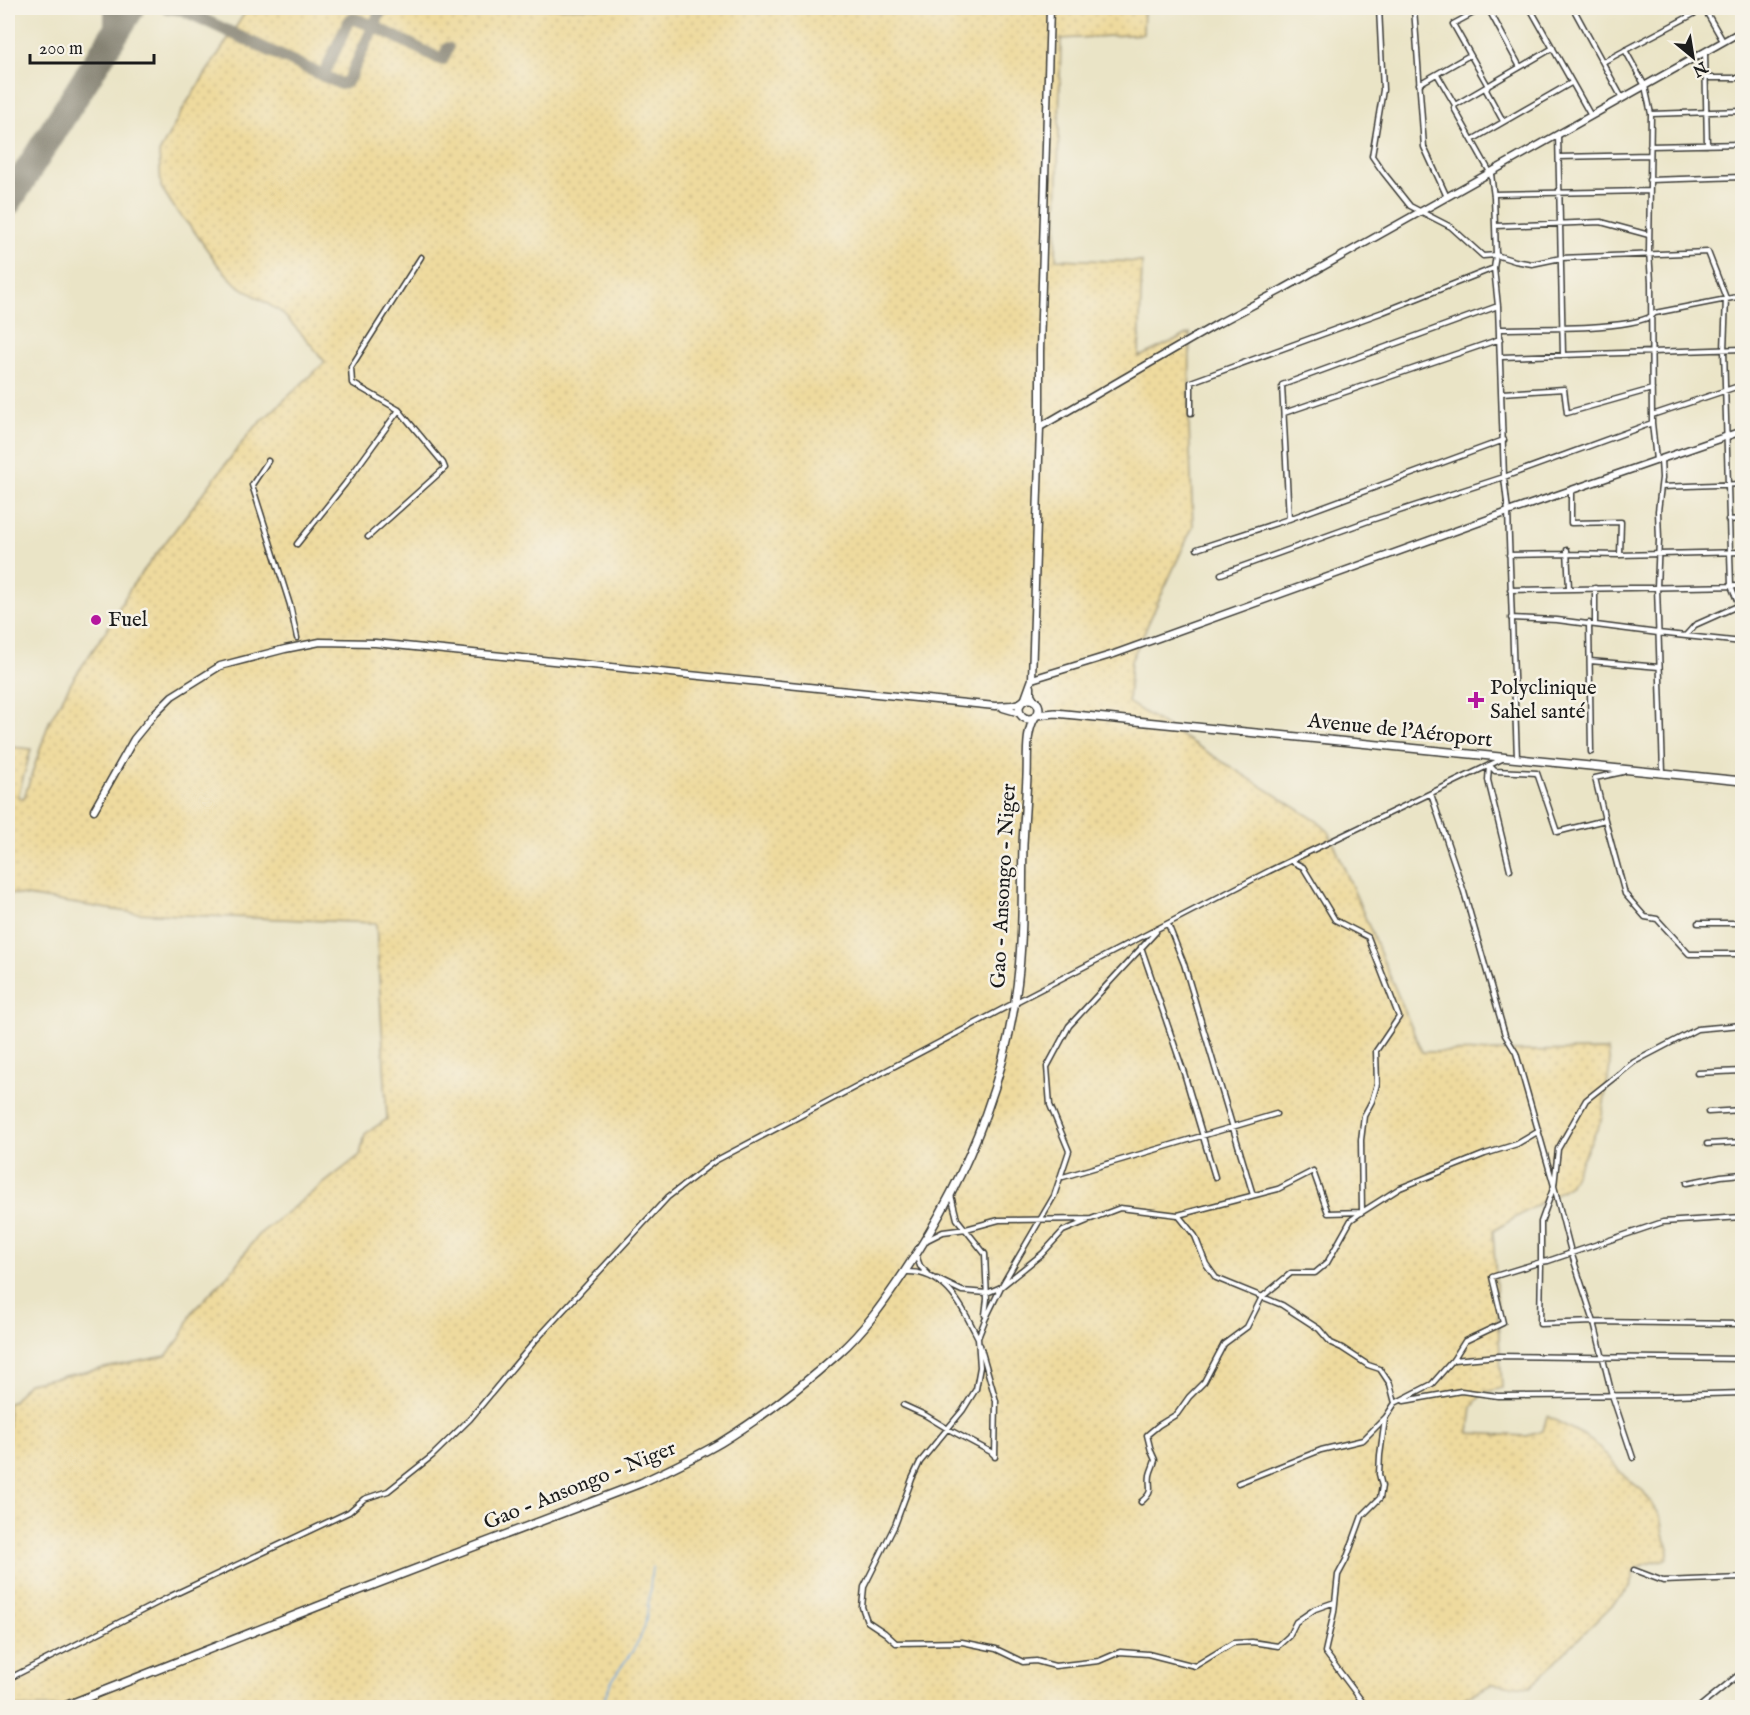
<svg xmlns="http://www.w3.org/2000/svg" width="1750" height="1715" viewBox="0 0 1750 1715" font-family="'IM FELL English',serif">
  <defs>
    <pattern id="sand-dots" width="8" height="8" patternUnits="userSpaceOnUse" patternTransform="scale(1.5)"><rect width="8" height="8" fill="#eeda9e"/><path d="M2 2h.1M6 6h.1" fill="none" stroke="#ccba88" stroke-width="1.8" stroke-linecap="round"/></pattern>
  </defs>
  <rect width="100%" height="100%" fill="#f7f3e8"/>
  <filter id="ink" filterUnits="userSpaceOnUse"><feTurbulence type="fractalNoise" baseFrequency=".0167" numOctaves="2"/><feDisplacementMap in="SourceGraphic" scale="12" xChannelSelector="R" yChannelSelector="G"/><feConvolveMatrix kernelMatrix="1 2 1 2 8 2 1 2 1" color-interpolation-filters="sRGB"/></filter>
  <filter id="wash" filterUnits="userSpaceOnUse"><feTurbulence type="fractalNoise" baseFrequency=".008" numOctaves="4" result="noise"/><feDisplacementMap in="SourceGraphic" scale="24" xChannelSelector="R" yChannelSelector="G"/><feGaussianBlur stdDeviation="1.35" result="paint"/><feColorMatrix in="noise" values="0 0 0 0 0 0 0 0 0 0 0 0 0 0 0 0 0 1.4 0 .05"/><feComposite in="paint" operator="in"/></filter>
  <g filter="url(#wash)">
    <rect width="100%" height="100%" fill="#eae4c6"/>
    <!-- sand -->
    <path fill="url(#sand-dots)" stroke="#857b5d" stroke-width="1.5" d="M248,8H1144L1143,34L1061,39L1056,259L1142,262L1139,357L1190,333L1189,425L1193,526L1131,661L1128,702L1132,705L1317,821L1329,832L1422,1052L1608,1050L1610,1066L1601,1121L1569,1186L1493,1231L1502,1388L1483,1393L1472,1406L1469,1433L1526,1436L1543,1431L1547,1416L1583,1435L1599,1447L1624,1476L1643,1491L1660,1515L1663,1534L1669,1548L1667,1559L1645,1564L1634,1570L1630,1587L1530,1687L1492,1684L1462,1700L1464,1707H8V1403L12,1402L28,1383L166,1356L181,1337L193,1311L230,1273L258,1235L360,1155L365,1134L387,1119L376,923L134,913L8,893V761H10L12,747L31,749L18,797L24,798L49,722L74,678L107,629L131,587L251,431L325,362L308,341L281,312L237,285L218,265L194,231L175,209L161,187L159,153L186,104Z"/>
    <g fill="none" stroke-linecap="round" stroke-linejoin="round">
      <!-- stream -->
      <path stroke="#71aae1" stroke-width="1.5" d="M603,1708C606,1676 635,1657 644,1628C649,1611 650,1585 652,1567"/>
      <!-- taxiway -->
      <path stroke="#838071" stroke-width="12" d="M110,8V41
        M167,8L183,10L341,84L347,82L350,77L382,8
        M123,20L133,10L139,8
        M323,76L348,23L351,19H355L374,26L442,60L448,48"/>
      <!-- runway -->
      <path stroke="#838071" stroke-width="28" d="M8,202L131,8"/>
    </g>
  </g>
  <g filter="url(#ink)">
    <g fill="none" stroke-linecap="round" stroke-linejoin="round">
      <defs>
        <path id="street" d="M1379,8L1383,90L1372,156L1383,172L1410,206L1451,227L1483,256L1496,255L1515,261L1532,264L1561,258L1708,252L1726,298L1724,350L1731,586L1739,605L1742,619
          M1414,8L1424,147L1447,197
          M1483,8L1453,24L1488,86L1486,90L1503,121
          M1488,8L1520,67
          M1530,8L1591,116
          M1573,8L1622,98
          M1704,8L1723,41
          M1625,50L1645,86L1651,114L1649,251L1651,282L1652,423L1656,460
          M1705,53L1707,145
          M1603,62L1705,8
          M1437,74L1455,105L1454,108L1491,174L1494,197L1496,255L1494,268L1498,306L1504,477L1508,512L1517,758
          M1705,78H1742
          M1419,84L1470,55
          M1455,105L1553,48
          M1651,114L1742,111
          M1558,135L1563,355
          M1472,140L1571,83
          M1650,146L1742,144
          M1559,157L1650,155
          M1649,180L1742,177
          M1494,194L1649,191
          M1495,226L1601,222L1649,235
          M1499,329C1527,328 1640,331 1655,313L1742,296
          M1501,357L1742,349
          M1502,393L1564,389L1567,413L1652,389
          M1191,413V382L1383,312L1494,268
          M1284,413L1500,339
          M1652,415L1742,385
          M1661,460L1662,478L1658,511L1659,540L1657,587L1663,773
          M268,461L252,485L290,605L297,638
          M1661,487L1742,484
          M1571,491V523L1621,522L1620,555L1742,552
          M1289,519L1282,385L1498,306
          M1728,520L1742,519
          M368,537L445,468L443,463L399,410
          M297,544L345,484L399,410L352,383L351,367L421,257
          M1197,549L1289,519L1504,440
          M1567,550L1569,588
          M1509,555L1567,554L1620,555
          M1221,574L1371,520L1504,477L1652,423
          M1595,588V624
          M1510,590L1742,586
          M1511,618L1557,620L1658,633L1742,642
          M1589,623L1591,752
          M1686,635L1695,625L1742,604
          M1590,661L1659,667
          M1489,765L1495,771L1537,773L1557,832L1605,820L1625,894L1645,917L1657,919L1689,954H1742
          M1489,766L1488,780L1510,870
          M1605,820L1595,778L1623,772
          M1698,923H1742
          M1168,924L1184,964L1253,1195
          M1156,932L1069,1026L1047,1067L1050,1105L1069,1151L1054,1196L1001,1287L985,1320L978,1338L980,1367L976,1389L963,1410L920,1462L912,1479L895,1525L864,1587L862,1607L867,1621L885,1633L896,1643L962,1642L996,1649L1023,1662L1036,1661L1055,1666L1099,1661L1120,1652L1148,1654L1195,1666L1233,1643L1252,1642L1278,1646L1289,1636L1296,1622L1315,1609L1335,1602
          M1141,947L1184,1073L1215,1177
          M1697,1073L1742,1071
          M1708,1112L1742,1110
          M1707,1144L1742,1142
          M1063,1177L1276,1114
          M1687,1183L1721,1176L1742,1174
          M951,1195L957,1219L985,1254L987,1299L985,1315
          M1178,1215L1278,1189L1313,1171L1328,1213L1362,1212L1400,1188L1485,1154L1517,1144L1539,1131
          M1742,1217L1663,1222L1548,1261L1541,1262L1540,1324L1594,1322L1742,1324
          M925,1241L943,1232L966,1229L999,1220L1091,1219L1120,1208L1178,1215L1195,1236L1206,1264L1216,1278L1282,1305L1319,1329L1331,1343L1342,1348L1368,1365L1380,1369L1390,1384L1395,1403
          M916,1255L920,1266L928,1274
          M905,1272C946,1270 962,1307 978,1338
          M937,1279L962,1291L987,1293L1001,1287L1042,1254L1063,1231L1087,1221
          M980,1345L996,1401L995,1457
          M1453,1360L1499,1356L1742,1359
          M1404,1401L1461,1391L1498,1396L1673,1395L1742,1393
          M903,1405L925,1415L948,1429L991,1452L995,1456
          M1633,1458L1612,1395L1594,1322L1571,1252L1554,1186L1558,1149L1586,1100L1634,1062L1697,1029L1742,1025
          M1238,1483L1321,1450L1363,1440L1386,1417L1395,1403L1432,1384L1453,1360L1465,1341L1503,1323L1492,1277L1541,1262V1222L1554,1186L1516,1053L1505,1035L1464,892L1431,794
          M1742,1491V1542
          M1141,1502C1155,1490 1148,1490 1150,1475C1151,1470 1154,1465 1155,1460L1151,1451L1147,1435L1159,1425L1177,1414L1189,1397L1204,1382L1224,1344L1247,1327L1262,1297L1291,1273H1315L1327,1263L1351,1220L1362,1212L1361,1140L1364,1116L1372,1101L1377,1084L1376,1051L1399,1017L1368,937L1335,920L1303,867L1291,861
          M1634,1570L1663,1581L1742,1578
          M8,1679L171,1596L349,1512L364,1499L388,1491L432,1456L470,1419L535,1341L668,1197L715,1161L1014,1003L1269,871L1502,759
          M1367,1708L1325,1652L1334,1612L1338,1575L1346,1560L1362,1516L1380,1498L1382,1486L1379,1474L1380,1455L1385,1419
          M1698,1708L1742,1672"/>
        <path id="secondary" d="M1040,427L1219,323L1283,289L1742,31
          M1032,679L1114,654L1508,512L1742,431
          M1031,687V694L1035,701
          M1024,701L1032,679L1040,427V351L1050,8
          M1003,708L1020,713
          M94,810L134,739L156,712L172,696L220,666L285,649L320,642L375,643L995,706L1012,705L1022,702"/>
        <path id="primary" d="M1019 709a10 10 0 1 1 20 0a10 10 0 1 1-20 0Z
          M1037,715L1055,713L1742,781
          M60,1708L334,1600L641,1483C668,1470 694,1458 720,1443C761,1418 802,1386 838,1354C865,1330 885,1301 905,1271C971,1173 1015,1061 1021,943C1023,910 1022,878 1023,845C1024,822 1026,799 1027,776C1028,757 1025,733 1035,717"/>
      </defs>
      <!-- street casing -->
      <use href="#street" stroke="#3b3a36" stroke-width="7"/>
      <!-- secondary casing -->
      <use href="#secondary" stroke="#3b3a36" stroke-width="9"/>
      <!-- primary casing -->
      <use href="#primary" stroke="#3b3a36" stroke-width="10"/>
      <!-- street -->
      <use href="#street" stroke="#fff" stroke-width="4"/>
      <!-- secondary -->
      <use href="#secondary" stroke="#fff" stroke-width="6"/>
      <!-- primary -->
      <use href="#primary" stroke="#fff" stroke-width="7"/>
    </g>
  </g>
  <!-- markers -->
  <g fill="#b5179e" stroke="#f7f3e8" stroke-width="2">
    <circle cx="96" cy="620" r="6"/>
    <path d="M1473 691h6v6h6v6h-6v6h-6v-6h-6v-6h6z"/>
  </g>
  <g text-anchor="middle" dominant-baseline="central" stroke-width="5" stroke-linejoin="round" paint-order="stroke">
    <!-- poi labels -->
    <g font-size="21" fill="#1c1c1c" stroke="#f7f3e8" text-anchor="start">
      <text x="108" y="620">Fuel</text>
      <text x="1490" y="688">Polyclinique<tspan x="1490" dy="24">Sahel santé</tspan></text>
    </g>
    <!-- street labels -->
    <g font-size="21" fill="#1c1c1c" stroke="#f7f3e8">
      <text transform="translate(1400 731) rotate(6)">Avenue de l'Aéroport</text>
      <text transform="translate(1004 886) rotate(-87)">Gao - Ansongo - Niger</text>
      <text transform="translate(580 1486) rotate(-22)">Gao - Ansongo - Niger</text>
    </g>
  </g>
  <!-- margin -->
  <rect width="1750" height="1715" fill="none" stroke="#f7f3e8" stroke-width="30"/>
  <!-- north arrow -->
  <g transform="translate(1693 57) rotate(150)" stroke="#f7f3e8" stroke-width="4.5" paint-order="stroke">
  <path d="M0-4.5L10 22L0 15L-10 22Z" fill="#1c1c1c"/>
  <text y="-9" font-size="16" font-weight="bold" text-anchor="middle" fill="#1c1c1c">N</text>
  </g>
  <!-- scale -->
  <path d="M30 54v9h124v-9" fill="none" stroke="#1c1c1c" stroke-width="3"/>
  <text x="39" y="54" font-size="18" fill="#1c1c1c" stroke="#f7f3e8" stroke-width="4.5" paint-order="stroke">200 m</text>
</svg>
